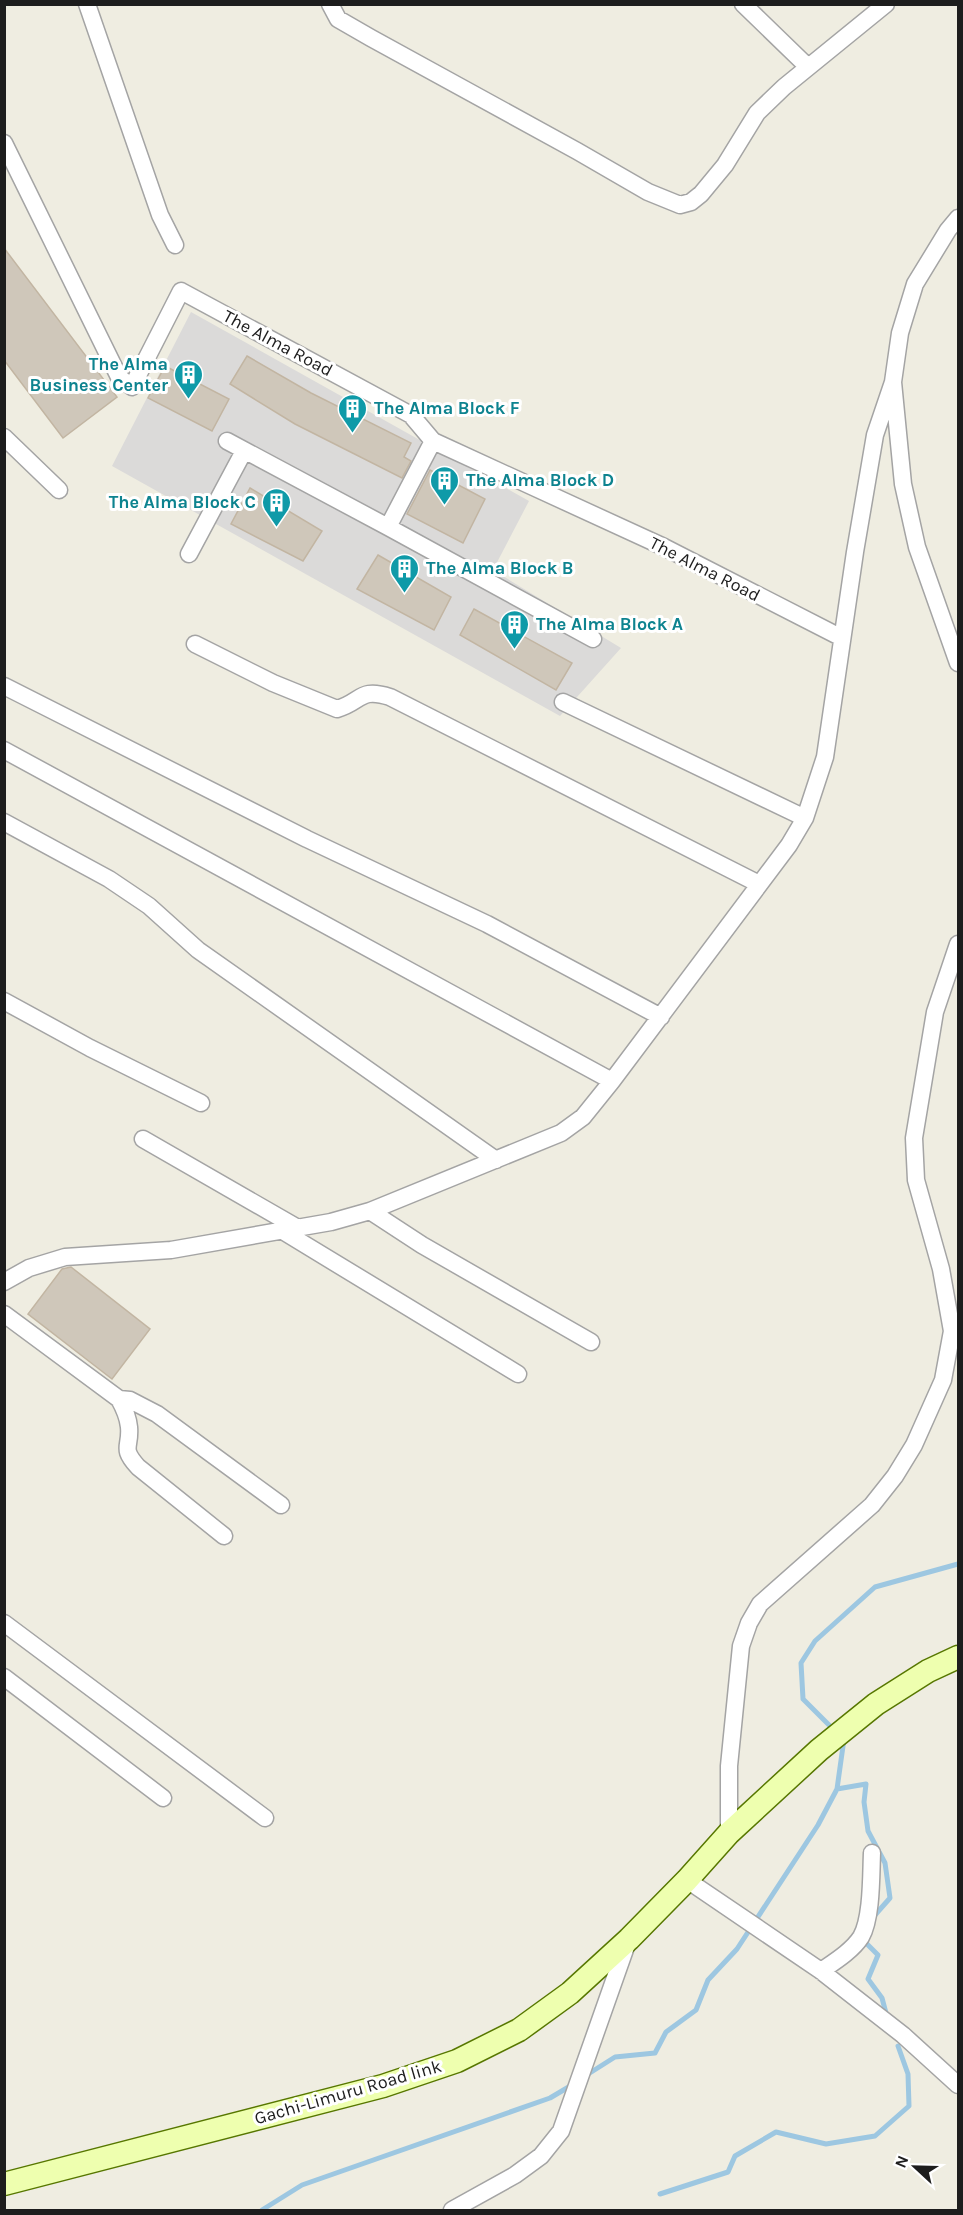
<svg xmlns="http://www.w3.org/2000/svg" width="963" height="2215" viewBox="0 0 963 2215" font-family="Karla,sans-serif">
  <rect width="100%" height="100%" fill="#efede1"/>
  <!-- residential -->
  <path fill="#dbdad9" d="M191,312L529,501L493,570L621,648L560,716L112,466Z"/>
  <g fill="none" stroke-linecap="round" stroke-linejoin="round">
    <!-- stream -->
    <path stroke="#9dc7e1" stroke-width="5" d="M835,1731L803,1699L801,1663L815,1641L875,1587L958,1564
      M844,1739L837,1789L866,1784L864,1802L868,1831L885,1863L890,1898L875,1915
      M866,1938L864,1941L878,1955L868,1979L882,1998L887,2017
      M585,2076L615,2057L655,2053L666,2032L696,2010L708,1980L737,1949L818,1825L837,1789
      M660,2194L728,2172L735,2156L776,2132L826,2144L875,2136L909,2106L908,2074L898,2046
      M262,2210L302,2185L550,2098L572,2085"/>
  </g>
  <!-- building -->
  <path fill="#cfc7ba" stroke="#c2b5a2" stroke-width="1.5" d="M4,248L117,397L63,438L4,360Z
    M247,356L311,393L411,443L404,457L411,461L402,478L295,424L230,384Z
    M165,366L229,399L212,431L148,398Z
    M430,470L485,499L463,543L407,514Z
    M250,488L322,531L303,561L231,524Z
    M378,555L451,597L434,630L357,589Z
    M474,609L572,663L556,690L460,635Z
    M71,1267L150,1329L112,1379L28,1314L62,1269Z"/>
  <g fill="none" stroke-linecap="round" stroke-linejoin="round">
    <defs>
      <path id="street" d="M87,4L160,215L175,245
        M330,4L338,19L371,38L577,151L648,192L680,205L691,202L701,194L725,165L757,113L784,87L886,4
        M743,4L808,67
        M4,143L119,377L132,387L181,291L411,415L433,441L664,547L842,638
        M958,218L948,230L915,284L900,333L893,382L903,484L917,547L958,663
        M4,437L59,490
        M227,441L388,527L593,639
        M388,527L433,441
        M189,554L244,451
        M195,644L273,683L337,709C362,702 359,687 390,697L759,884
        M4,686L307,839L487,924L661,1017
        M563,702L805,818
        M4,750L612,1081
        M4,822L109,879L149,906L198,950L496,1160
        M4,1001L90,1048L201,1103
        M143,1139L296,1227
        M370,1211L422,1245L591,1342
        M281,1230L518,1374
        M4,1282L29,1268L65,1257L171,1250L331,1222L370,1211L561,1133L583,1117L612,1081L789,845L805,818L825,757L855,552L875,435L893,382
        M4,1314L119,1399C124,1408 128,1416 129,1427C131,1448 120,1447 138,1467L224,1536
        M119,1399L130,1400L157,1414L281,1505
        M4,1623L265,1818
        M4,1677L163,1798
        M729,1833V1766L741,1646L749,1623L760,1604L872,1505L895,1476L914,1445L943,1380L952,1331L941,1269L916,1180L914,1138L935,1012L958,944
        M687,1880L821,1971L903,2035L958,2085
        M821,1971C834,1962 852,1951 861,1937C872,1918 871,1875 872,1853
        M452,2210L515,2175L541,2156L561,2131L628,1941"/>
      <path id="secondary" d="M4,2184L383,2086L457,2061L519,2030L570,1993L629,1939L687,1880L729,1833L819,1750L876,1704L928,1671L958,1657"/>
    </defs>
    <!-- street casing -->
    <use href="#street" stroke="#a4a4a4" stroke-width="19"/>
    <!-- secondary casing -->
    <use href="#secondary" stroke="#577700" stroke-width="25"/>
    <!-- street -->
    <use href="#street" stroke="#fff" stroke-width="16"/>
    <!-- secondary -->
    <use href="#secondary" stroke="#eeffaf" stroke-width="22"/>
  </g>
  <!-- icons -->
  <defs>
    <symbol id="building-pin" viewBox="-11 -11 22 30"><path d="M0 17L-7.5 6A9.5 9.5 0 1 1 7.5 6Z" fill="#0f9aa8" stroke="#fff"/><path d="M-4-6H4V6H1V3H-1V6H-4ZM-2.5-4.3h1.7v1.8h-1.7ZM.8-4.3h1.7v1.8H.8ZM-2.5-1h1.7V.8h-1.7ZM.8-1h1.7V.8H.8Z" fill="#fff"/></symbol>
  </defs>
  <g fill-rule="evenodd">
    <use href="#building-pin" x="172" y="358" width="33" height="45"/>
    <use href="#building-pin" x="336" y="392" width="33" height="45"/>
    <use href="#building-pin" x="428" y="464" width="33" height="45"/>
    <use href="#building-pin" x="260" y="486" width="33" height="45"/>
    <use href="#building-pin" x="388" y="552" width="33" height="45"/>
    <use href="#building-pin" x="498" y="608" width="33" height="45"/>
  </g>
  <g text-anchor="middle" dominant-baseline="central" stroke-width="6" stroke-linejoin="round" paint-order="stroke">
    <!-- street labels -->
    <g font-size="18" fill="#1d1d1d" stroke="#fff">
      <text transform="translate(278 343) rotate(28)">The Alma Road</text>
      <text transform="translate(705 569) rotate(27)">The Alma Road</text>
      <text transform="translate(348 2092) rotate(-16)">Gachi-Limuru Road link</text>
    </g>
    <!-- culture labels -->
    <g font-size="18" font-weight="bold" fill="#0d838f" stroke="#fff" text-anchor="start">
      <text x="168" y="364" text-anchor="end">The Alma<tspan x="168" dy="21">Business Center</tspan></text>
      <text x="374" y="408">The Alma Block F</text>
      <text x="466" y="480">The Alma Block D</text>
      <text x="256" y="502" text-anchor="end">The Alma Block C</text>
      <text x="426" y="568">The Alma Block B</text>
      <text x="536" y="624">The Alma Block A</text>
    </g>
  </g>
  <!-- border -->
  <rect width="963" height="2215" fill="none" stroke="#1d1d1d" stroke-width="12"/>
  <!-- north arrow -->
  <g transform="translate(915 2167) rotate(292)" stroke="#ffffff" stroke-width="4.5" paint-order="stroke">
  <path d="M0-4.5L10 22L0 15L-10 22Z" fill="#1d1d1d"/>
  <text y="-9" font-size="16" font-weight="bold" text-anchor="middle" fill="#1d1d1d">N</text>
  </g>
</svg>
